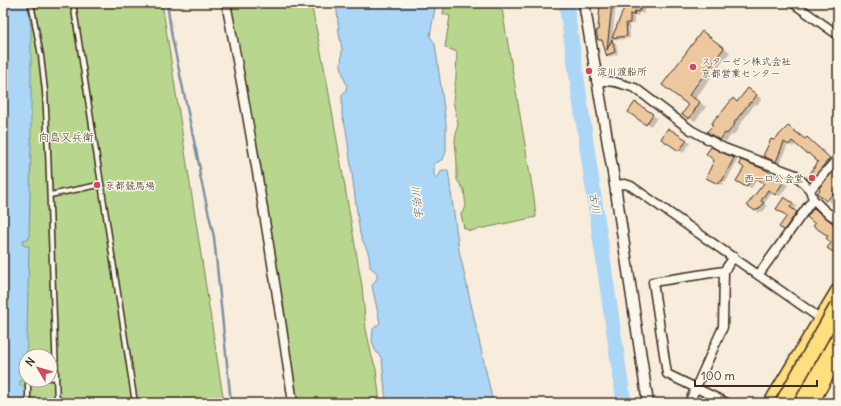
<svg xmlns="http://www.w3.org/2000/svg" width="841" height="406" viewBox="0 0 841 406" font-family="Delius,'Klee One',sans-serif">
  <rect width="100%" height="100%" fill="#f8eddc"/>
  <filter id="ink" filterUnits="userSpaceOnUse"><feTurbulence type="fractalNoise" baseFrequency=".025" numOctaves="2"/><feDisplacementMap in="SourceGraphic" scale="8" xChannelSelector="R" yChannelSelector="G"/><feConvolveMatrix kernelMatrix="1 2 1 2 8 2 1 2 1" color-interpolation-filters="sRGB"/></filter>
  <g filter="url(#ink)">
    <!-- green -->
    <path fill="#b8d68e" stroke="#7a8056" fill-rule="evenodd" d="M3,3H162L224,403H3ZM26,356H50V380H26Z
      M226,3H311L327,82L362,286L366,329L372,357L376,369L380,403H293Z
      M445,3H501L534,198L536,217L470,231L464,228L461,214L466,207L464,190L457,180V163L455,140L458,123L453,101L456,77L457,52L445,47L450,16L443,14Z"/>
    <!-- water -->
    <path fill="#abd6f6" stroke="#7e91a0" d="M3,3H27L31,28V146L29,239L23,240L22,243L24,246H29L26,377V380L20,381L19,384L20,386L26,387V397L22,399L20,403H3Z
      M333,3H436L430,36L435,44L446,123V152L443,159L434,164V175L437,179L442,170H448L459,250L493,403H386L382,359L375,350L372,341L373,329L380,323L372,286L377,278V273L370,267C370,250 365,248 360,234L346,129L342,115V94L345,92L347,86L343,75L341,65L342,49L339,33L337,11Z"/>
    <!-- shadow -->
    <path fill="#0003" d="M601,3H616L612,41L616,43L618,54L611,56V58L608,56L603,42L599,40Z
      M627,3H647L643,14L639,12L638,16L634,15V24H629L630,38L617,40L613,38Z
      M708,36L730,52L695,99L706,107L695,121L689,118V104L663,85Z
      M754,93L762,99L757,105L755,104L738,127L739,128L733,136L731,135L726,142L709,132L719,117Z
      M640,106L657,118L651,126L630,112Z
      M673,131L690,143L683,153L679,150Z
      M772,140L811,141L834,161L814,183L808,178L820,162L796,143L793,147L788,144L780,163L768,158Z
      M734,158L737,161L726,182L724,181L722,185L707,178Z
      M838,167V195L831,203L819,193Z
      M746,168L771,173L788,185L780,196L772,192L764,204L767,206L763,212L761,211L759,213L755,210L765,183L758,178L751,189L737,180Z
      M789,201L797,206L794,210L800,215L788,232L781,227L788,216Z
      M814,209L838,228V252L837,253L833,251V242L829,236L816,224Z"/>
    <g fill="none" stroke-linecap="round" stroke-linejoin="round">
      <!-- stream -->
      <path stroke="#7e91a0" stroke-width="2.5" d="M167,3L172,37L200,169L199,171L214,237L231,403"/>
      <!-- river -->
      <path stroke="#abd6f6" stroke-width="15" d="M566,3L624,403"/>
    </g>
    <!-- building -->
    <path fill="#edc79d" stroke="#3b2a1e" d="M600,3H612L607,50L612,39L615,52L607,55V57L602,40H598L596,31H598Z
      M626,3H642L639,12L635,11L634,15L630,14V23H626L627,36L612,38Z
      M702,31L724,48L689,95L700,102L689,119L682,114L688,106L687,105V104L662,85Z
      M748,88L757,95L751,103L750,102L734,123L735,124L727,134L725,133L720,140L707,132L713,125L711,124L718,115L719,116L733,98L737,102Z
      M635,102L653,114L646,125L628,112Z
      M788,126L805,139L807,137L830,158L810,181L807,178L818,162L808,153L807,154L792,141L789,145L784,142L776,162L763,156L771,139L774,140Z
      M668,128L687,140L679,151L661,139Z
      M711,147L734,158L722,181L720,180L718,184L706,178L714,160L706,154Z
      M741,160L766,170L784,181L775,195L768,190L761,201L764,203L758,210L757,209L755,211L747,205L764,183L753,177L746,187L736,181L744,168L739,164Z
      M838,166V189L826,201L817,193L820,190L819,188Z
      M784,197L793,203L790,207L797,212L784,230L779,227L787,216L776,209Z
      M814,208L822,215L838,227V248L837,247L833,252L827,248L831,243L826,238L828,236L813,226L815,224L807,217Z"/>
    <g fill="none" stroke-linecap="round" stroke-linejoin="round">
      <defs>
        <path id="service" d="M31,3L41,56L45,91L48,150L57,403
          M73,3L135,403
          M50,195L94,186
          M50,378L56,377
          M28,403V384L30,380"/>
        <path id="minor" d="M226,3C252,136 274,269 293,403
          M793,3L838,35
          M596,80L615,82L635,88L691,130L724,148L796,175L810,190L813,199L759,274
          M615,185L625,184L631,186L824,321
          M810,190L838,158
          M813,199L825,211L838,220
          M724,271L734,257
          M689,403L723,327L724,271L653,282L667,374L727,403"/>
        <path id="tertiary" d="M584,3L615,185L648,403"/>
        <path id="trunk" d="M771,403L838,291
          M811,403L838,354"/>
        <path id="motorway" d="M798,403L838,333"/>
      </defs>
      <!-- service casing -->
      <use href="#service" stroke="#3b2a1e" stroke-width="7"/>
      <!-- minor casing -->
      <use href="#minor" stroke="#3b2a1e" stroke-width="11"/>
      <!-- tertiary casing -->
      <use href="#tertiary" stroke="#3b2a1e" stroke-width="13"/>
      <!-- trunk casing -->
      <use href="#trunk" stroke="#3b2a1e" stroke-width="17"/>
      <!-- motorway casing -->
      <use href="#motorway" stroke="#3b2a1e" stroke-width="18"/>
      <!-- service -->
      <use href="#service" stroke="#fbf7ec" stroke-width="4"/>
      <!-- minor -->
      <use href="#minor" stroke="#fbf7ec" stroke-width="8"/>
      <!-- tertiary -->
      <use href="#tertiary" stroke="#fbf7ec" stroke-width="10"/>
      <!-- trunk -->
      <use href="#trunk" stroke="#fddf80" stroke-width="14"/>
      <!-- motorway -->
      <use href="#motorway" stroke="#fddf80" stroke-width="15"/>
      <defs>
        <path id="motorway-bridge" d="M783,403L838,306"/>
      </defs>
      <!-- motorway-bridge casing -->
      <use href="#motorway-bridge" stroke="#3b2a1e" stroke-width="18" stroke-linecap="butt"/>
      <!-- motorway-bridge -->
      <use href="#motorway-bridge" stroke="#fddf80" stroke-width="15"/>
    </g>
  </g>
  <!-- markers -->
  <g fill="#d1495b" stroke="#fbf7ec" stroke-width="1.5">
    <circle cx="693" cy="67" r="4"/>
    <circle cx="589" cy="71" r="4"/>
    <circle cx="812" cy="178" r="4"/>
    <circle cx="97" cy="185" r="4"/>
  </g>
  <g text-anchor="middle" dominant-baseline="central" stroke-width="3" stroke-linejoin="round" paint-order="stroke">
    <!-- poi labels -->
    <g font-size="10" fill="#3b2a1e" stroke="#fbf7ec" text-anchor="start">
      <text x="701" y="61">スターゼン株式会社<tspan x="701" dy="12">京都営業センター</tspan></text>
      <text x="597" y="71">淀川渡船所</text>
      <text x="804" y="178" text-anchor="end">西一口公会堂</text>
      <text x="105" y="185">京都競馬場</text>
    </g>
    <!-- neighbourhood labels -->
    <g font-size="11" fill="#3b2a1e" stroke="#fbf7ec">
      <text x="66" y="137">向島又兵衛</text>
    </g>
    <!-- water labels -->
    <g font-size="11" font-style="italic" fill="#575554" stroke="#fbf7ec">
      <text transform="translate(417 203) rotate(-96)">宇治川</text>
      <text transform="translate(595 203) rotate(82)">古川</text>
    </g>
  </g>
  <!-- margin -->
  <rect width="841" height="406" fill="none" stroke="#fbf7ec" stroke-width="16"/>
  <rect x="8" y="8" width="825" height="390" fill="none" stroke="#3b2a1e" stroke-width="1.5" filter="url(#ink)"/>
  <!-- north arrow -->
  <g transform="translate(38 368) rotate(308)"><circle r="19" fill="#fbf7ec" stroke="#aea59a"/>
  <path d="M0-3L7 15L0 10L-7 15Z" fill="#d1495b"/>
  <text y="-6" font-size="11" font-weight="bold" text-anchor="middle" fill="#3b2a1e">N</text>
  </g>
  <!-- scale -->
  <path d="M695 380v6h122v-6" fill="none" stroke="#3b2a1e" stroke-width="2"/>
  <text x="701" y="380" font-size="12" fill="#3b2a1e" stroke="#fbf7ec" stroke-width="3" paint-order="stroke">100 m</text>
</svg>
